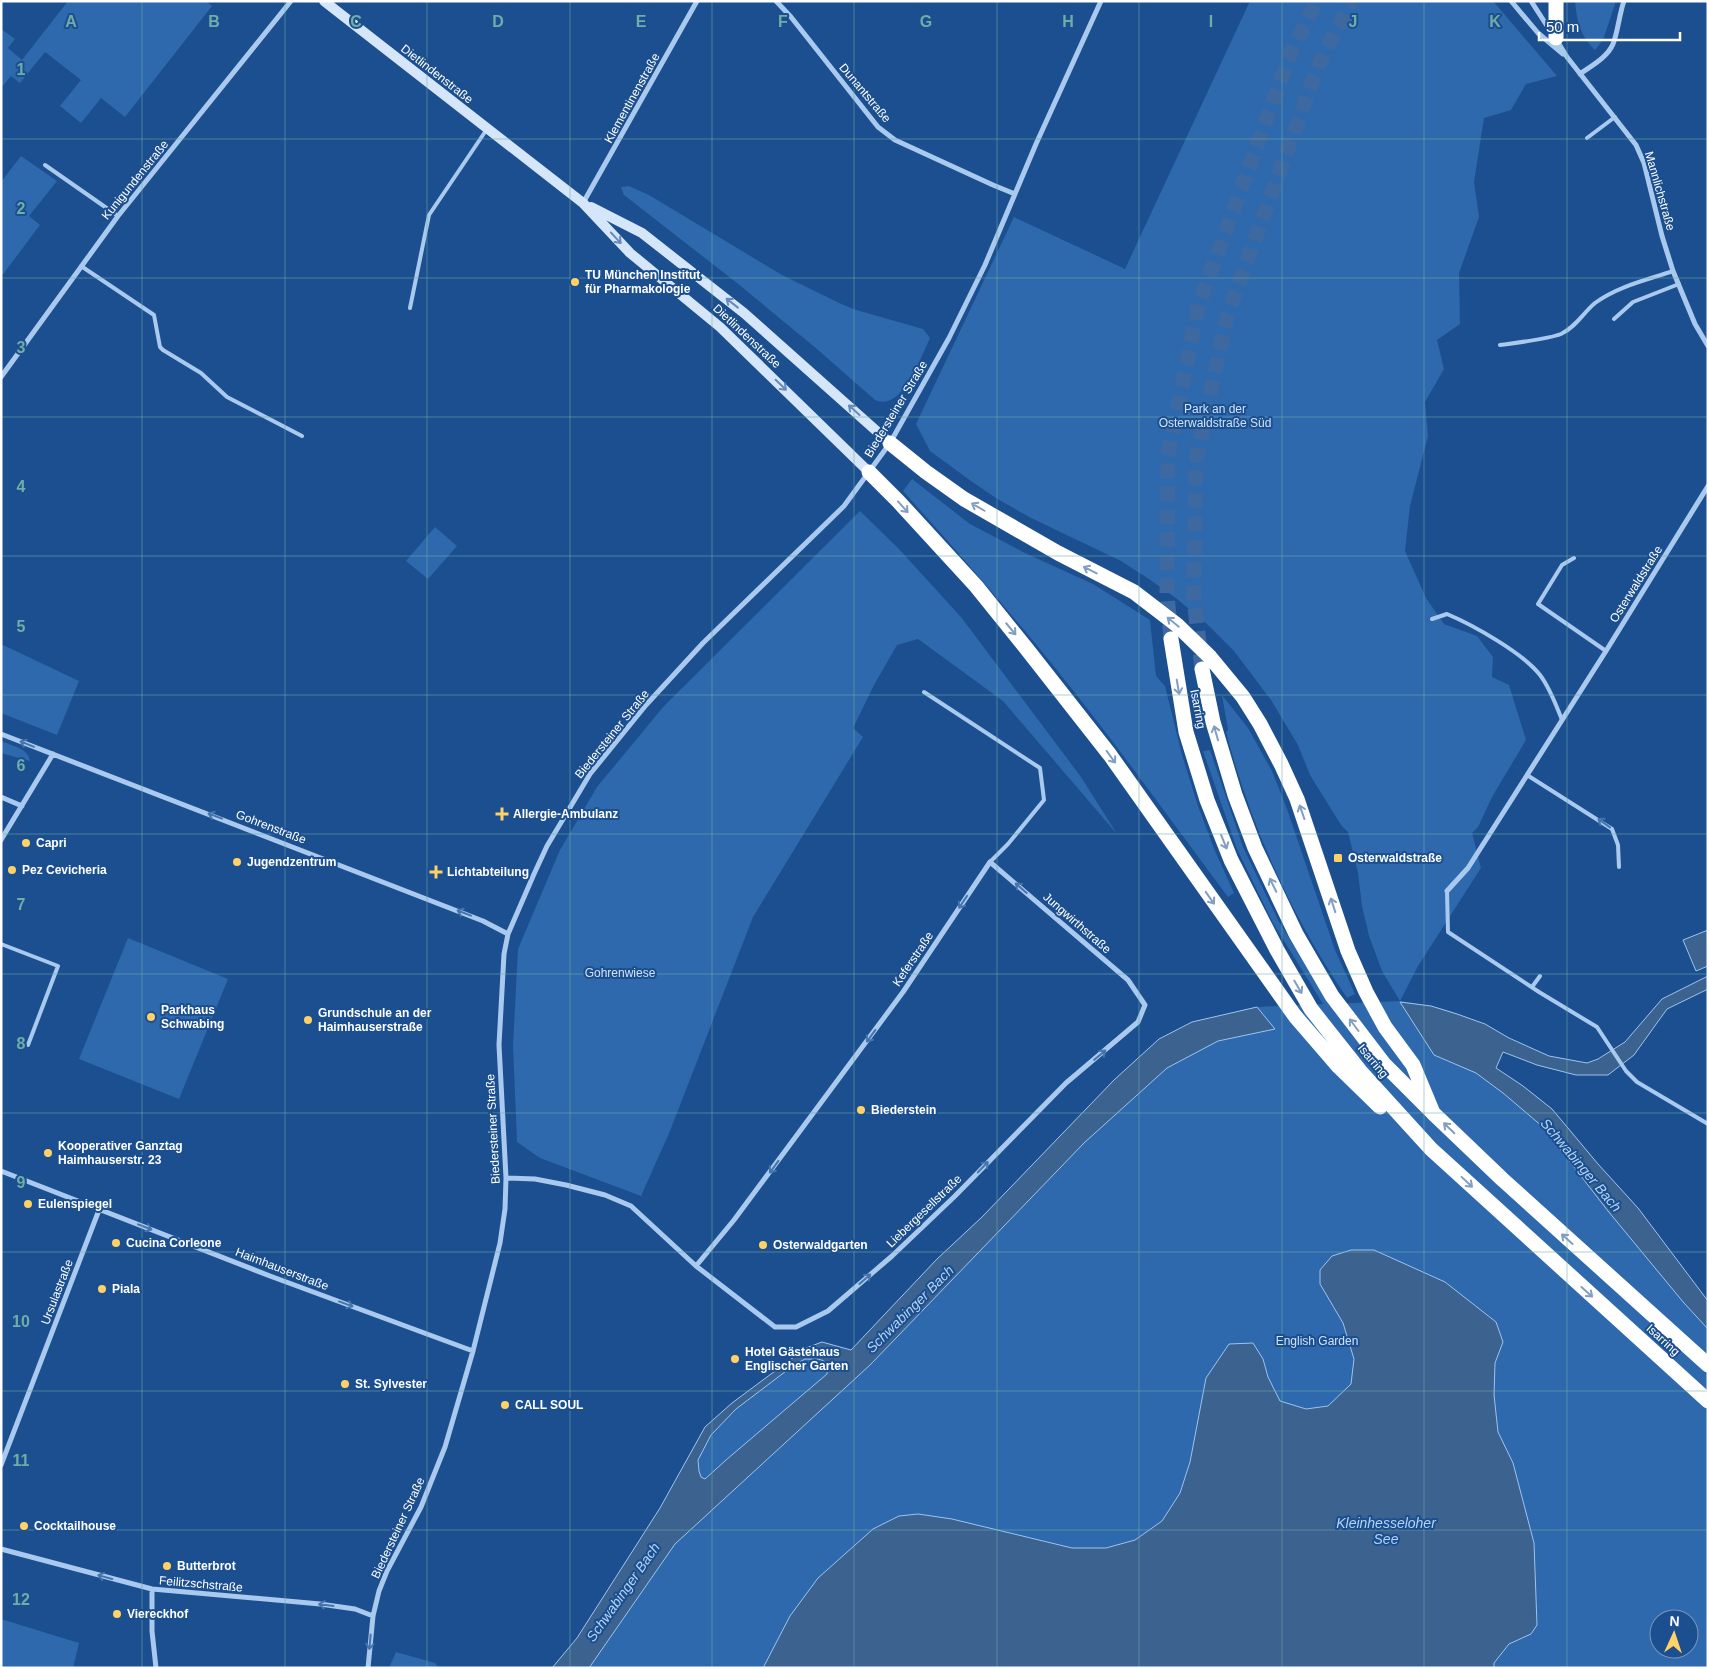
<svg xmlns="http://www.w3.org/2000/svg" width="1709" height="1669" viewBox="0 0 1709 1669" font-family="Arial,sans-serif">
  <rect width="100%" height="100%" fill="#1b4f8f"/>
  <!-- green -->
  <path fill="#2e69ad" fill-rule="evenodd" d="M68,1H206L212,6L125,117L101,98L81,123L60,106L81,80L45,52L20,83L11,76L1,88V29L15,39L8,48L22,60Z
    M1250,1H1493L1557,76L1526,84L1511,110L1484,118L1474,182L1479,217L1459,273L1460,324L1437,340L1444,369L1425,402L1428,436L1410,506L1405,551L1426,598L1444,624L1477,636L1493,657L1492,677L1509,685L1526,740L1492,797L1478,827L1472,833L1481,868L1418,966L1400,1001C1411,1003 1422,1004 1432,1006C1460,1013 1485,1024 1509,1038L1496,1068L1523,1086L1552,1109L1598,1164L1638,1208L1708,1301V1668H552L577,1638L660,1508L705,1427L732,1403L806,1348L822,1342L851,1350L937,1259L982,1217L1114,1080L1159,1039L1192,1022L1257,1007L1323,1004L1273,923L1237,849L1203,751L1210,750L1243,847L1278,920L1330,1004L1400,1001L1382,971L1369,936L1362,906L1358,873L1348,832L1341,825L1310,775L1298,745L1271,700L1234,651L1207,624L1177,599L1149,579L1121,561L1029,517L996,498L971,481L930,451L916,424L1014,217L1125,269ZM1659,1619H1689V1649H1659Z
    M1575,1H1616L1603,40L1595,50C1580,35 1577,22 1575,1Z
    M21,156L57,181L29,216L40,225L1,277V182Z
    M629,186L649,195L782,275L837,302L853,309L923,329L930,338C921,356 903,412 875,400L817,349L737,283L624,195L621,187Z
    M912,479L970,524L1025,553L1093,584L1150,620L1156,676L1165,686L1182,755L1198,806L1215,851L1234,893L1228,897C1171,821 1116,743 1056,669C1007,608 955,549 903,491Z
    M860,511L898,548L961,617L1081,777L1117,834L1003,701L918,639L897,645L874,685L853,728L863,737L753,917L670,1131L641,1196L540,1158L517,1142L513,1046L518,949L560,850L597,787L664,706Z
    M435,527L457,546L428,579L406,561Z
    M1,644L79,681L57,735L1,713Z
    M1222,695L1248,728L1272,771L1287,809L1335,950L1355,994L1347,998C1292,917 1251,827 1226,732L1228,730Z
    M1,741C12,746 28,748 30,761L1,753Z
    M128,938L228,979L179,1099L79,1059Z
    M1,1619L79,1643L73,1668H1Z
    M396,1652L435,1663L439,1668H389Z"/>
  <!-- water -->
  <path fill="#3c6290" stroke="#9cc4f0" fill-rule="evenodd" d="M1708,930V966L1696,971L1683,940Z
    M1708,976V989L1667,1009L1634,1055L1608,1075H1576L1537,1065L1503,1052L1496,1068L1523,1086L1552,1109L1598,1164L1638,1208L1708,1301V1329L1684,1303L1608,1211L1543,1127L1503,1093L1476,1073L1434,1055L1400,1002L1431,1006L1457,1014L1485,1024L1509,1038L1549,1056L1587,1063L1598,1059L1625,1042L1662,999Z
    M1257,1007L1275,1029L1218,1041L1167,1068L1084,1143L870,1365L675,1544L589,1668H552L577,1638L660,1508L705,1427L732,1403L806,1348L822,1342L851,1350L937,1259L982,1217L1114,1080L1159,1039L1192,1022ZM805,1359C819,1360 829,1356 827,1374L726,1460L705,1479L701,1477L699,1471L698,1460L711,1435L736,1409L794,1365Z
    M1351,1250H1374L1445,1282L1496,1322L1503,1342L1495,1363L1494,1395L1498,1432L1513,1463L1534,1543L1537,1625L1531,1634L1509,1644L1494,1663V1668H763L790,1616L818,1578L873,1529L899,1516L918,1514L952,1519L1072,1548H1106L1135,1540L1162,1521L1180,1493L1190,1462L1206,1378L1229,1344L1253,1343L1263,1359L1268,1377L1280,1401L1306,1409L1328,1406L1351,1384L1354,1359L1343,1323L1320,1284V1270L1332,1256Z"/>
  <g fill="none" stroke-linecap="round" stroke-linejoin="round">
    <!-- highway-tunnel -->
    <path stroke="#3d69a0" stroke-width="15" stroke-dasharray="15 8" stroke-linecap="butt" d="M1171,639L1167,594L1168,456L1198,307L1291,52L1317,1
      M1202,669L1194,599L1196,459L1227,316L1319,64L1351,1"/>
    <!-- lane -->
    <path stroke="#a9c9ee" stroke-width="4" d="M1587,138L1615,117
      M45,165L118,216
      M81,266L154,315L160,347L163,350L201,373L227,397L302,436
      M410,308L429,215L487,129
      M1614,319L1633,302L1679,284
      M1500,345C1515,343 1548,339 1561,334C1576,327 1583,313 1595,303C1618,286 1647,280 1673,271
      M1574,558L1562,565L1538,604L1606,651
      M1432,619L1447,614C1473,625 1523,653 1540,675C1550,688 1556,705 1562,720
      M924,692L1040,768L1044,800L1008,844L990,862
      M1527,775L1612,829L1618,845L1619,867
      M1447,891L1448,932L1539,992L1597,1027L1626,1071L1637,1082L1708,1124
      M1,944L58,966L28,1045
      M1532,987L1540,976"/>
    <!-- street -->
    <path stroke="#a9c9ee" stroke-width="5" d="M776,1L791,17L878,127L895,140L993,185L1015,194
      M1511,1L1538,33L1563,54
      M1531,1L1551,32
      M1556,39L1567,57L1636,145L1644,163L1662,236L1673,271L1695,324L1708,346
      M1580,74C1591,66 1607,58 1613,44C1618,32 1619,15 1624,1
      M583,203L697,1
      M1,377L118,216L291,1
      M1,734L483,921L508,934
      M1,797L22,806
      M1,840L53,754
      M1447,891L1468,868L1606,651L1708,486
      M1,1171L270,1276L473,1351
      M506,1178L535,1179L566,1185L605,1195L631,1206L696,1266L775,1327H796L828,1311L892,1256L955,1196L1066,1083L1138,1022L1145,1005L1128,980L990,862L903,992L734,1220L696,1266
      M1,1465L99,1210
      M1,1549L152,1589L320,1604L355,1609L373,1616
      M152,1589V1631L156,1668
      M368,1668L373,1616L379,1591L387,1571L421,1507L445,1447L473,1351L500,1243L505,1209L506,1178L499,1045L504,954L508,934L534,874L547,846L590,774L646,705L703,643L844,506L890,443L949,338L985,265L1036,144L1101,1"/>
    <!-- secondary -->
    <path stroke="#d6e6fa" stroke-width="10" d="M324,1L583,203L630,253L720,327L869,472
      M591,207L642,233L744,313L890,443"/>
    <!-- highway -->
    <path stroke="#fff" stroke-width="15" d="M1556,38V1
      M890,443L926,472L964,499L1058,553L1134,592L1177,625L1210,657L1243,697L1260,724L1281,764L1297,799L1348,951L1366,992L1385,1027L1413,1065L1433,1113
      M869,472L898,501L976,586L1026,648L1110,755L1295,1016L1339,1067L1380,1107
      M1171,639L1186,732L1207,800L1231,860L1277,950L1311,1009L1360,1071L1431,1149L1708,1401
      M1202,669L1213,722L1235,795L1255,848L1296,934L1332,996L1384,1064L1433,1113L1502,1179L1708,1365"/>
  </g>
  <!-- one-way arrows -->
  <defs><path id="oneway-shaft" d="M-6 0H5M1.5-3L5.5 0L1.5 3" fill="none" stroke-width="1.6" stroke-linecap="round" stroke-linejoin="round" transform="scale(1.25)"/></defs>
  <g stroke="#668bba">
    <use href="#oneway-shaft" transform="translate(616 238) rotate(47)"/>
    <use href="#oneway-shaft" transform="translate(732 303) rotate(-142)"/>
    <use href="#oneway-shaft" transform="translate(781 385) rotate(44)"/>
    <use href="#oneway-shaft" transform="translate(854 410) rotate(-138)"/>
  </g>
  <g stroke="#829ec1">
    <use href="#oneway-shaft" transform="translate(903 507) rotate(48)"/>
    <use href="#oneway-shaft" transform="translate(978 507) rotate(-150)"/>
    <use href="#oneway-shaft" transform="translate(1090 570) rotate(-153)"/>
    <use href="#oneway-shaft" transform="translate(1173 622) rotate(-141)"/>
    <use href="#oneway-shaft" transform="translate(1011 629) rotate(50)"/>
    <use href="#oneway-shaft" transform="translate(1178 687) rotate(80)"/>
    <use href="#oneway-shaft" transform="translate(1216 733) rotate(-106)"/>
    <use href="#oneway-shaft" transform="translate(1111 757) rotate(54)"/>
    <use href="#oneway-shaft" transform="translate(1302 812) rotate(-109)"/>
    <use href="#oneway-shaft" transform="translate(1224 842) rotate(68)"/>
    <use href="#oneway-shaft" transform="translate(1273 885) rotate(-116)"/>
    <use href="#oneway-shaft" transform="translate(1210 898) rotate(55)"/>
    <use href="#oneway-shaft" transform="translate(1333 905) rotate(-108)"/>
    <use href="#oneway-shaft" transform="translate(1298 987) rotate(60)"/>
    <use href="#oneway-shaft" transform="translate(1354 1025) rotate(-127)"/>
    <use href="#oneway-shaft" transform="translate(1449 1128) rotate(-136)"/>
    <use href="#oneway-shaft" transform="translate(1467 1182) rotate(43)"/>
    <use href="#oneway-shaft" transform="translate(1567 1239) rotate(-138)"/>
    <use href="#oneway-shaft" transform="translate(1587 1292) rotate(42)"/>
  </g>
  <g stroke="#4674ac">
    <use href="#oneway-shaft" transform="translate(27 744) rotate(-158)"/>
    <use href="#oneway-shaft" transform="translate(215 816) rotate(-159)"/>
    <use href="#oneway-shaft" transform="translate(1604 823) rotate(-144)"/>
    <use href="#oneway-shaft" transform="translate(1021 888) rotate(-139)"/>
    <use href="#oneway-shaft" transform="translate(963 902) rotate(124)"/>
    <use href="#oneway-shaft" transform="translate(464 913) rotate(-159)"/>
    <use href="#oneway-shaft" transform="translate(871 1036) rotate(126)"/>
    <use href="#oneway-shaft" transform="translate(1100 1055) rotate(-40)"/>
    <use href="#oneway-shaft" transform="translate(774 1167) rotate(126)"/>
    <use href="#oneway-shaft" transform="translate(983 1167) rotate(-46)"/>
    <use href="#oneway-shaft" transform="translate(145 1227) rotate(21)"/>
    <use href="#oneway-shaft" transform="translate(865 1279) rotate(-41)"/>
    <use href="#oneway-shaft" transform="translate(346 1304) rotate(20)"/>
    <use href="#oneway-shaft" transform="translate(105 1577) rotate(-165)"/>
    <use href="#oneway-shaft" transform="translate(326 1605) rotate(-173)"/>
    <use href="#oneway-shaft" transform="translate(370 1642) rotate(95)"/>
  </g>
  <!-- grid -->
  <path fill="none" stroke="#6fada8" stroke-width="1" stroke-opacity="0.55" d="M142,1V1668M285,1V1668M427,1V1668M570,1V1668M712,1V1668M854,1V1668M997,1V1668M1139,1V1668M1282,1V1668M1424,1V1668M1567,1V1668M1,139H1708M1,278H1708M1,417H1708M1,556H1708M1,695H1708M1,834H1708M1,974H1708M1,1113H1708M1,1252H1708M1,1391H1708M1,1530H1708"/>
  <!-- markers -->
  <g fill="#ffd166" stroke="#1b4f8f" stroke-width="2">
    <circle cx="575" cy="282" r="5"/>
    <path d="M499.5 806.5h5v5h5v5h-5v5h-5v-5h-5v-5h5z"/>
    <circle cx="26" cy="843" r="5"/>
    <rect x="1333" y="853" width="10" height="10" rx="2.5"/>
    <circle cx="237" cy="862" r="5"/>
    <circle cx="12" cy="870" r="5"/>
    <path d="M433.5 864.5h5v5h5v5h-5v5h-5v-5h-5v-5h5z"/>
    <circle cx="151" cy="1017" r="5"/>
    <circle cx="308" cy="1020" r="5"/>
    <circle cx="861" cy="1110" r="5"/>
    <circle cx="48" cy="1153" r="5"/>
    <circle cx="28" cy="1204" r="5"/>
    <circle cx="116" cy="1243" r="5"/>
    <circle cx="763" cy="1245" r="5"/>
    <circle cx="102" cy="1289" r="5"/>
    <circle cx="735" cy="1359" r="5"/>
    <circle cx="345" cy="1384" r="5"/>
    <circle cx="505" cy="1405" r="5"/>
    <circle cx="24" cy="1526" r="5"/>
    <circle cx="167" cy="1566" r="5"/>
    <circle cx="117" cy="1614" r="5"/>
  </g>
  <g text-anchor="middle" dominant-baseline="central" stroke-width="4" stroke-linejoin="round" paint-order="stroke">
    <!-- street labels -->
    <g font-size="12" fill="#fff" stroke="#1b4f8f">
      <text transform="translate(437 74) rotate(38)">Dietlindenstraße</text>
      <text transform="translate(865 93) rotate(50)">Dunantstraße</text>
      <text transform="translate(632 98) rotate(-61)">Klementinenstraße</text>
      <text transform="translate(135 180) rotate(-51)">Kunigundenstraße</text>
      <text transform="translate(1660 191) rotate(74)">Mannlichstraße</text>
      <text transform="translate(747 336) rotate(43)">Dietlindenstraße</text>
      <text transform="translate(896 409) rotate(-59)">Biedersteiner Straße</text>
      <text transform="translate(1636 584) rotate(-58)">Osterwaldstraße</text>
      <text transform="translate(1198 709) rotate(79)">Isarring</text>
      <text transform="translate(612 734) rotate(-51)">Biedersteiner Straße</text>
      <text transform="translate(271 827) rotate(21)">Gohrenstraße</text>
      <text transform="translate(1077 923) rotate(41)">Jungwirthstraße</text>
      <text transform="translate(913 959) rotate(-56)">Keferstraße</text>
      <text transform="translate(1373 1061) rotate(50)">Isarring</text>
      <text transform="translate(493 1129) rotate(-93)">Biedersteiner Straße</text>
      <text transform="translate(924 1211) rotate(-44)">Liebergesellstraße</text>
      <text transform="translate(282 1269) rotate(21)">Haimhauserstraße</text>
      <text transform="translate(57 1292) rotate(-69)">Ursulastraße</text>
      <text transform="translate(1663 1340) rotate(42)">Isarring</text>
      <text transform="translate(398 1528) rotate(-65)">Biedersteiner Straße</text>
      <text transform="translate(201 1584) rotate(5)">Feilitzschstraße</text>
    </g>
    <!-- poi labels -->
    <g font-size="12" font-weight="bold" fill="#fff" stroke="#1b4f8f" text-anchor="start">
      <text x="585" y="275">TU München Institut<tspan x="585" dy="14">für Pharmakologie</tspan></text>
      <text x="513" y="814">Allergie-Ambulanz</text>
      <text x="36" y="843">Capri</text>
      <text x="1348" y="858">Osterwaldstraße</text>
      <text x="247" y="862">Jugendzentrum</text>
      <text x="22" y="870">Pez Cevicheria</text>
      <text x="447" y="872">Lichtabteilung</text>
      <text x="161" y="1010">Parkhaus<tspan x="161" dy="14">Schwabing</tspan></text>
      <text x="318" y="1013">Grundschule an der<tspan x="318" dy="14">Haimhauserstraße</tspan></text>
      <text x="871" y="1110">Biederstein</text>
      <text x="58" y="1146">Kooperativer Ganztag<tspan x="58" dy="14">Haimhauserstr. 23</tspan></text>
      <text x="38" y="1204">Eulenspiegel</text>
      <text x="126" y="1243">Cucina Corleone</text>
      <text x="773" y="1245">Osterwaldgarten</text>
      <text x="112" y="1289">Piala</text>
      <text x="745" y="1352">Hotel Gästehaus<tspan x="745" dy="14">Englischer Garten</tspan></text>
      <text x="355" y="1384">St. Sylvester</text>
      <text x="515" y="1405">CALL SOUL</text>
      <text x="34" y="1526">Cocktailhouse</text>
      <text x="177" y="1566">Butterbrot</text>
      <text x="127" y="1614">Viereckhof</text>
    </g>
    <!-- park labels -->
    <g font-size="12" fill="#cfe3fa" stroke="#1b4f8f">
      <text x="1215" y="409">Park an der<tspan x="1215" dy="14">Osterwaldstraße Süd</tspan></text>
      <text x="620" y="973">Gohrenwiese</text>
      <text x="1317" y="1341">English Garden</text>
    </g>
    <!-- water labels -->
    <g font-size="14" font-style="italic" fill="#b5d3f5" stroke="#1b4f8f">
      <text transform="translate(1581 1165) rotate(50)">Schwabinger Bach</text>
      <text transform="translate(910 1309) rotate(-45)">Schwabinger Bach</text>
      <text x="1386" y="1523">Kleinhesseloher<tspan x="1386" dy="16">See</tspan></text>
      <text transform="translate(623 1592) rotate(-55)">Schwabinger Bach</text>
    </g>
  </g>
  <g font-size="16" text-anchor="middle" font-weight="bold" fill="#6fada8" stroke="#1b4f8f" stroke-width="4" stroke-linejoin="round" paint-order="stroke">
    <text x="71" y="27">A</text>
    <text x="214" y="27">B</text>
    <text x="356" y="27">C</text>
    <text x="498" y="27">D</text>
    <text x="641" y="27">E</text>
    <text x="783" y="27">F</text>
    <text x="926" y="27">G</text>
    <text x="1068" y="27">H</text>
    <text x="1211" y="27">I</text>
    <text x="1353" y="27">J</text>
    <text x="1495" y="27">K</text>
    <text x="21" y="75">1</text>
    <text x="21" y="214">2</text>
    <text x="21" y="353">3</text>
    <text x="21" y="492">4</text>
    <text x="21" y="632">5</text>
    <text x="21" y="771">6</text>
    <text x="21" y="910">7</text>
    <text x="21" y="1049">8</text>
    <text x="21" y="1188">9</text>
    <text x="21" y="1327">10</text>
    <text x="21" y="1466">11</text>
    <text x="21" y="1605">12</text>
  </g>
  <!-- border -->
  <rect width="1709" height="1669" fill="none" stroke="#ffffff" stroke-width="5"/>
  <!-- north arrow -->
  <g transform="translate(1674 1634) rotate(3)"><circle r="24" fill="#1b4f8f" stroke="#7695bc"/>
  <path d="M0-4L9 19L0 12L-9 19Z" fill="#ffd166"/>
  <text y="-8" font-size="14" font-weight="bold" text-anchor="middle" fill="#ffffff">N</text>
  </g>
  <!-- scale -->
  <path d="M1539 32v8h141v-8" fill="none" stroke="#ffffff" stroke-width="2.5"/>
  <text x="1546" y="32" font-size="15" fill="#ffffff" stroke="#1b4f8f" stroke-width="4" paint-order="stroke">50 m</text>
</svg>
